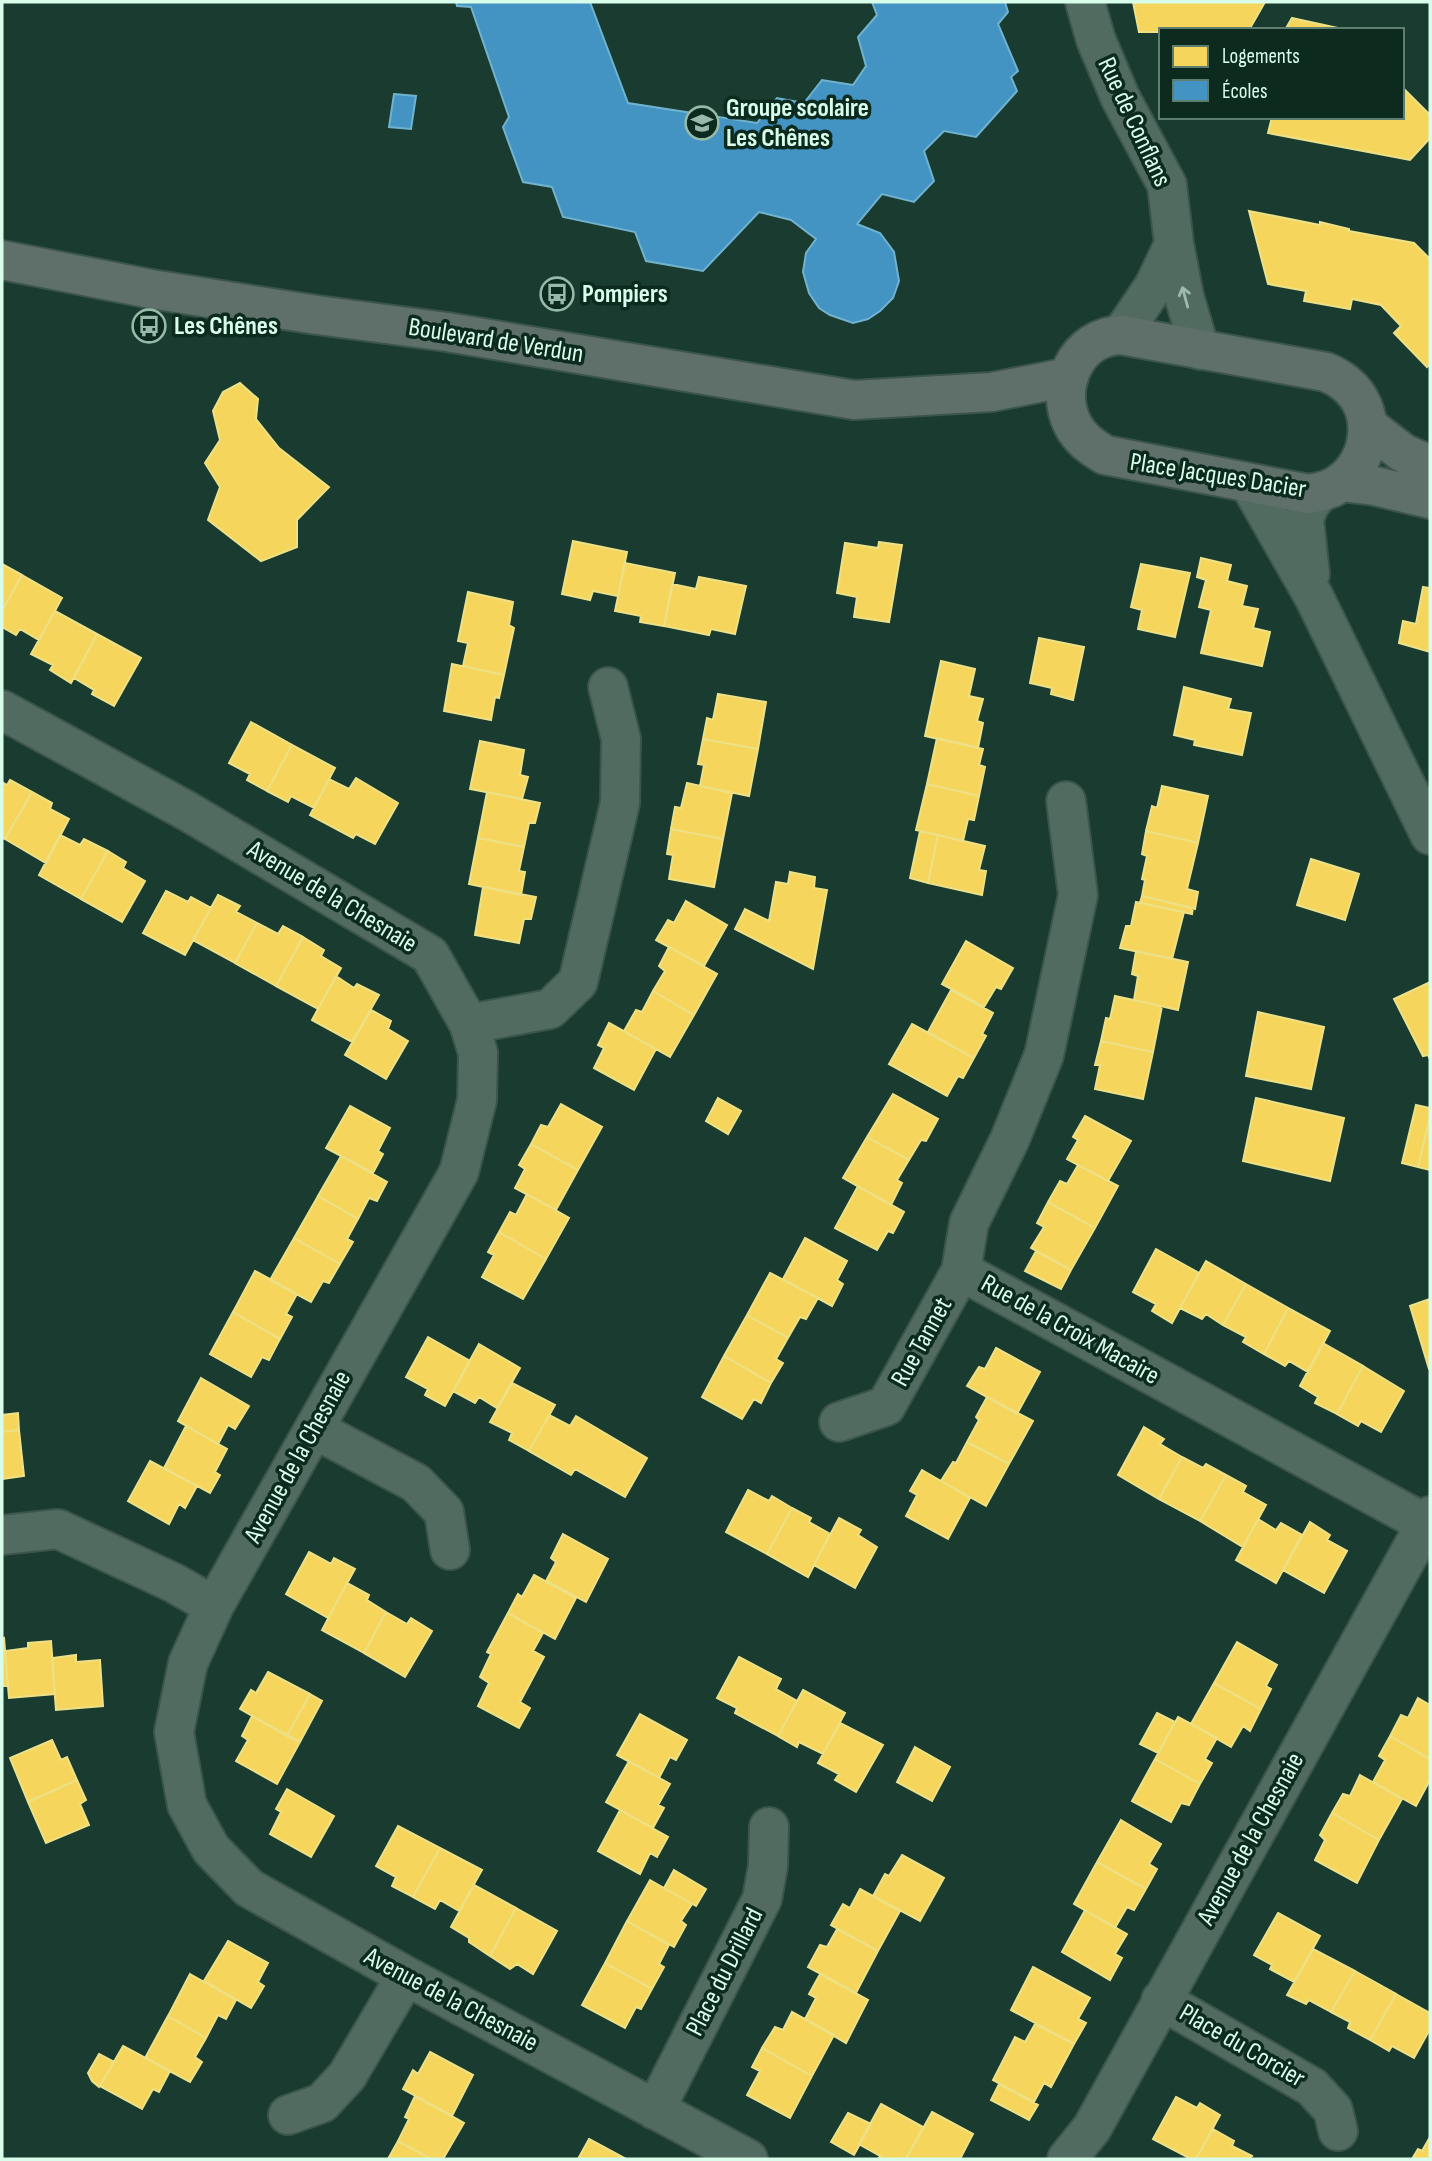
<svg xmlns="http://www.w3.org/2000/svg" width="1432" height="2161" viewBox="0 0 1432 2161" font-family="'Sofia Sans Condensed',sans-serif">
  <rect width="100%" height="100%" fill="#1a3b2f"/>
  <!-- homes -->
  <path fill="#f6d55c" stroke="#ede187" stroke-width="2" d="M1133,2H1265L1249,30H1161V32H1139Z
    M1292,18L1347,30H1285Z
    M1402,87L1430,115V138L1410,160L1268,133L1272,117H1402Z
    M1249,211L1320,225V222L1349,229V231L1414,243L1430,259V364L1427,367L1394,333L1401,326L1381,305L1352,299L1350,309L1304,301L1306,291L1268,284Z
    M240,383L258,399L256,419L279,448L329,487L297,520V547L261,561L208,520L220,487L205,463L220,440L213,411L223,392Z
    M573,541L627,552L618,596L593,591L590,600L562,594Z
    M879,542L902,545L889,622L854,617L857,597L837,593L845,543L878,548Z
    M1201,558L1231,565L1227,581L1247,586L1242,606L1258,609L1253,628L1270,632L1262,666L1201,653L1211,610L1199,607L1206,580L1197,577Z
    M625,563L675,573L664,626L640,622L641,616L615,611Z
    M2,564L22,575L2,611Z
    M1141,564L1190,573L1175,637L1138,629L1142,610L1131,607Z
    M22,575L62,598L39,640L20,629L16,635L2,627V611Z
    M699,577L746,586L735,634L711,629L709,635L664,626L672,584L696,589Z
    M1423,587L1430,588V652L1399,643L1403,621L1416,624Z
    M468,592L513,602L509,625L514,628L504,675L463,666L468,643L458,641Z
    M55,611L97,634L71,683L50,670L53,665L31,654Z
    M97,634L141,658L114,706L92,694L94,690L74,678Z
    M1039,638L1084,647L1073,700L1051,694L1052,688L1030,683Z
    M941,661L975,669L969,696L983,699L977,721L983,723L978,748L925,736Z
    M452,664L504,675L499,698L495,697L491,720L444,711Z
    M1184,687L1231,699L1228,709L1251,713L1242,755L1194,745L1195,740L1174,735Z
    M718,694L766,702L758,749L703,739L707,718L713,720Z
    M251,722L292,745L267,791L247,780L250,774L229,763Z
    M937,738L983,749L979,765L985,767L979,796L927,784Z
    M703,739L758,749L749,796L700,786L704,765L698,764Z
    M480,741L524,750L520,775L528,777L522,799L470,789Z
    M292,745L335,768L314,808L291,796L288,802L267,791Z
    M356,778L398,803L375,844L356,834L353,838L310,815L329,779L349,789Z
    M10,780L32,792L5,839L2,838V782L7,785Z
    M687,783L732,793L723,839L671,829L675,807L681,808Z
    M927,784L979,796L974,820L968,819L963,841L916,830Z
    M1162,786L1208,796L1198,843L1146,831L1152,806L1157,808Z
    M32,792L52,803L50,809L69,819L46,863L5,839Z
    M487,792L540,803L535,823H529L524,847L478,838Z
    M671,829L723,839L714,887L669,879L673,855L667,854Z
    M920,831L938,835L928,883L910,878Z
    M1146,831L1198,843L1187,889L1198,892L1195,909L1142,896L1145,880L1142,879L1147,856L1142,854Z
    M60,835L80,845L84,839L108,851L81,899L39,875Z
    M938,835L985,846L979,870L986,871L982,895L928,883Z
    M478,838L524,847L519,871L525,872L521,895L469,884Z
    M108,851L126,862L123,868L145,881L122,922L81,899Z
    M1311,859L1359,874L1345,920L1297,905Z
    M790,872L815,877L814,888L827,890L813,969L735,929L745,909L769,921L776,882L788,884Z
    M483,887L536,897L531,919H524L519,943L475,935Z
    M166,891L188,902L191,897L211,908L185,955L143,933Z
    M218,895L240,906L236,912L257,923L235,963L193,940Z
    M1142,896L1193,908L1192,914L1140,903Z
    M686,901L727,925L704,966L656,940L668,920L674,923Z
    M1136,902L1184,912L1172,959L1120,948L1126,926H1131Z
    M257,923L278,934L283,926L303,937L276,986L235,963Z
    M303,937L324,950L321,956L341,968L318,1009L276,986Z
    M966,941L1013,968L1001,989L996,987L984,1007L942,984Z
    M669,947L717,974L694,1015L653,991L665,971L659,966Z
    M1136,951L1188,962L1178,1010L1134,1000L1138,976L1132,974Z
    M336,976L354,988L357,984L379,995L352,1042L312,1020Z
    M1430,982V1059L1428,1055L1423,1056L1394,999Z
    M951,990L993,1013L982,1034L986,1036L974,1058L928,1032Z
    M653,991L694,1015L670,1057L624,1031L636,1010L642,1012Z
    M1115,996L1162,1006L1153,1052L1101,1041L1106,1018L1110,1019Z
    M371,1010L391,1021L388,1029L408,1041L386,1079L345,1055Z
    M1258,1012L1324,1027L1311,1089L1246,1076Z
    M609,1023L656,1049L634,1090L594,1068L604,1048L598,1045Z
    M912,1024L974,1058L963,1078L958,1076L947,1096L889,1064Z
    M1101,1041L1153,1052L1143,1099L1095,1089L1100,1065H1095Z
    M893,1094L938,1119L926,1141L921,1140L909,1160L867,1137Z
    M718,1098L741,1111L728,1134L706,1121Z
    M1256,1098L1344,1118L1330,1181L1243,1161Z
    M561,1104L602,1127L578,1170L531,1144L541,1125L548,1127Z
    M1416,1105L1430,1108V1116L1418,1167L1402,1163Z
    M350,1106L390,1128L378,1151L383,1154L373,1173L326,1148Z
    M1085,1116L1131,1141L1108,1181L1067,1159L1078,1140L1073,1137Z
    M1430,1116V1170L1418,1167Z
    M867,1137L909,1160L897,1180L902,1183L891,1205L843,1178Z
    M531,1144L578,1170L556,1210L515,1188L525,1169L519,1165Z
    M341,1156L387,1182L377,1201L369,1198L358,1219L318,1196Z
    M1078,1165L1118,1186L1095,1228L1048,1202L1060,1181L1067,1184Z
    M858,1186L904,1212L893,1233L888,1231L877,1250L835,1228Z
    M527,1194L569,1218L546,1259L499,1232L510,1212L516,1215Z
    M318,1196L358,1219L347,1239L353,1242L340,1264L294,1238Z
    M1048,1202L1095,1228L1071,1270L1031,1248L1044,1227L1037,1223Z
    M499,1232L546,1259L523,1299L482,1277L494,1255L488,1252Z
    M294,1238L340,1264L329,1283L323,1281L311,1302L270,1280Z
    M805,1238L847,1261L837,1280L843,1284L832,1306L783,1279Z
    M1156,1249L1199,1273L1172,1323L1152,1311L1156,1304L1133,1292Z
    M1036,1251L1071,1270L1061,1289L1025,1271Z
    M1206,1261L1246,1284L1223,1325L1206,1314L1202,1319L1180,1308Z
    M255,1271L297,1294L286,1314L292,1317L280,1339L233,1312Z
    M770,1273L818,1298L806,1319L800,1317L788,1338L747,1315Z
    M1246,1284L1288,1308L1264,1354L1243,1342L1246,1337L1223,1325Z
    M1430,1299V1369H1429L1410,1306Z
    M1288,1308L1330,1331L1308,1372L1289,1361L1285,1366L1264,1354Z
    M233,1312L280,1339L269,1360L262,1357L251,1377L210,1354Z
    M747,1315L788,1338L776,1359L783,1363L771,1383L724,1356Z
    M428,1337L470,1361L445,1406L425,1395L428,1389L406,1377Z
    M1323,1343L1363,1366L1337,1414L1315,1403L1318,1397L1300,1386Z
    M479,1344L520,1368L497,1408L479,1397L475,1403L453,1391Z
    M996,1348L1040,1372L1017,1414L967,1386L979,1367L985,1369Z
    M724,1356L771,1383L761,1403L754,1399L742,1419L702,1397Z
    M1363,1366L1404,1391L1381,1432L1361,1421L1358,1426L1337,1414Z
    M201,1378L249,1406L235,1429L228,1425L218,1444L178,1421Z
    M512,1383L555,1405L529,1451L509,1440L512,1433L490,1422Z
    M987,1397L1033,1421L1009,1464L967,1442L979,1420L976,1417Z
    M18,1413L19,1430L2,1432V1415Z
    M549,1415L570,1426L576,1416L647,1458L625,1497L575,1469L571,1475L529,1451Z
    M186,1426L227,1449L215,1472L220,1475L210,1493L164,1468Z
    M1144,1427L1164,1439L1160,1444L1182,1457L1159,1499L1118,1475Z
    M19,1430L24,1476L2,1479V1432Z
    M967,1442L1009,1464L986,1506L941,1481L953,1462L956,1463Z
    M1182,1457L1203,1468L1206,1464L1226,1475L1200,1521L1159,1499Z
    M150,1461L197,1486L185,1508L179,1504L169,1524L128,1501Z
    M922,1470L970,1498L948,1539L906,1516L917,1495L910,1491Z
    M1226,1475L1246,1486L1243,1492L1266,1505L1243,1547L1200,1521Z
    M748,1490L769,1501L772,1496L792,1508L767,1554L726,1532Z
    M792,1508L811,1518L809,1522L830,1534L808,1577L767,1554Z
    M839,1518L861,1530L858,1535L877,1547L855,1588L814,1565Z
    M1258,1519L1276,1530L1281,1523L1302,1535L1276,1583L1236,1560Z
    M1310,1522L1330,1535L1327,1540L1347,1551L1324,1593L1283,1570Z
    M563,1534L608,1559L586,1602L546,1581L556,1562L551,1558Z
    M309,1552L331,1564L334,1558L355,1569L328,1618L286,1594Z
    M534,1575L576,1598L555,1639L508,1613L518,1594L522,1597Z
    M347,1583L369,1595L367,1600L386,1612L364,1653L322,1630Z
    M386,1612L407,1624L411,1618L432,1631L405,1677L364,1653Z
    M508,1613L543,1633L533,1651L544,1657L520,1702L530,1708L519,1728L478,1706L489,1683L480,1677L491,1654L487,1652Z
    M4,1638L8,1686H2V1639Z
    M51,1641L55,1694L9,1698L5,1651L28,1648V1643Z
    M1237,1642L1277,1665L1266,1686L1271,1689L1261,1709L1214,1683Z
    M76,1655V1662L100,1660L103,1706L56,1710L52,1658Z
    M739,1657L781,1679L776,1689L797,1701L778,1736L735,1713L737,1708L717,1698Z
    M268,1672L310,1694L287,1736L240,1709L251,1690L256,1693Z
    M1214,1683L1261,1709L1250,1731L1243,1726L1231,1747L1191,1724Z
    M803,1690L845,1713L823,1754L799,1742L797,1747L778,1736Z
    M310,1694L322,1701L300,1742L287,1736Z
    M1418,1698L1430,1705V1759L1390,1736L1401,1715L1408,1718Z
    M1157,1713L1175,1722L1158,1753L1140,1744Z
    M640,1714L687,1740L676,1760L670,1757L659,1778L617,1755Z
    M252,1716L300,1742L277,1784L236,1761L248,1740L242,1736Z
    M1178,1717L1217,1738L1205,1759L1212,1763L1200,1784L1155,1759Z
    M840,1723L883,1745L856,1792L835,1780L839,1774L818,1763Z
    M1390,1736L1430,1759V1780L1416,1806L1373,1782L1385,1760L1379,1756Z
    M52,1740L61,1760L67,1757L77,1780L28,1802L10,1758Z
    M915,1747L950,1767L932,1801L897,1782Z
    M1155,1759L1200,1784L1189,1805L1181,1803L1171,1822L1132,1801Z
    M629,1761L670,1784L658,1805L664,1808L653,1828L606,1802Z
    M1360,1775L1402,1799L1379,1840L1332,1813L1343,1794L1350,1796Z
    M77,1780L86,1800L80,1804L89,1825L46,1843L28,1802Z
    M287,1789L334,1816L311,1857L270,1834L281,1812L276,1809Z
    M620,1810L668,1837L657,1857L650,1853L640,1874L598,1851Z
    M1332,1813L1379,1840L1357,1883L1315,1860L1325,1840L1320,1835Z
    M1121,1820L1161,1844L1149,1864L1157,1869L1146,1889L1097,1862Z
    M398,1826L440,1848L413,1897L392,1886L396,1877L376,1866Z
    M440,1848L482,1870L459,1911L440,1900L435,1909L413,1897Z
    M902,1855L944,1878L920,1921L873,1896L885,1874L889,1876Z
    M1097,1862L1146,1889L1134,1910L1127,1907L1115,1928L1074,1904Z
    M674,1870L706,1889L696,1906L664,1888Z
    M650,1880L692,1904L681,1921L686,1925L674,1947L627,1921Z
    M474,1885L516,1908L490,1956L469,1942V1938L451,1927Z
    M860,1889L900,1911L878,1951L831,1925L843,1904L850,1908Z
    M516,1908L557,1931L533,1974L517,1964L510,1969L490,1956Z
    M1085,1910L1127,1934L1115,1954L1122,1958L1110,1980L1062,1952Z
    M1278,1913L1320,1936L1294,1982L1270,1969L1272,1965L1254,1955Z
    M627,1921L669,1945L659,1964L664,1967L652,1989L605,1963Z
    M837,1929L878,1951L856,1993L808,1967L820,1945L827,1947Z
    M228,1941L268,1963L258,1982L264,1986L251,2008L204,1981Z
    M1313,1949L1355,1971L1331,2012L1309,2000L1306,2004L1287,1995Z
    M605,1963L652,1989L641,2009L636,2007L625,2028L582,2005Z
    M1033,1967L1090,1998L1078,2019L1086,2023L1074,2044L1011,2010Z
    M1355,1971L1396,1994L1370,2040L1348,2028L1350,2022L1331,2012Z
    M190,1974L236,2000L226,2019L218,2015L206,2038L168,2016Z
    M820,1974L868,2000L846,2043L805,2019L816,1998L809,1994Z
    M1396,1994L1430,2013V2029L1414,2058L1392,2046L1389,2051L1370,2040Z
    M792,2012L834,2035L812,2076L762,2048L775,2027L783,2030Z
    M168,2016L206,2038L195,2057L202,2062L190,2082L145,2058Z
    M1035,2024L1074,2044L1051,2087L1044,2083L1034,2102L993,2080L1015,2037L1025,2042Z
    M123,2046L170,2071L159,2092L153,2089L142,2109L100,2086Z
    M762,2048L812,2076L790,2118L747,2095L760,2071L752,2067Z
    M430,2052L473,2075L452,2116L403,2089L413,2070L418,2074Z
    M99,2054L114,2062L99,2087L92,2081L88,2073Z
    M999,2084L1038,2105L1029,2120L991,2100Z
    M415,2096L464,2123L443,2159H431L398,2141L409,2119L405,2117Z
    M1176,2097L1197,2108L1200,2103L1220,2115L1196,2159H1191L1153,2139Z
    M881,2104L923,2127L906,2159H878L880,2156L859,2144Z
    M932,2112L973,2134L960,2159H906Z
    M848,2113L871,2124L854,2155L831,2142Z
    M1213,2129L1234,2141L1232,2146L1252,2156L1250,2159H1196Z
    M1430,2137V2159H1412L1418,2149L1422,2151Z
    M589,2139L626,2159H578Z
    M398,2141L431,2159H388Z"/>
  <!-- schools -->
  <path fill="#4393c3" stroke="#70b3cf" stroke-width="2" d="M456,2H590L628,103L757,123L777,98L804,103L822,80L853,85L866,66L858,37L877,15L872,2H1005L1008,12L998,24L1018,71L1011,77L1017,91L976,137L944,131L924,151L934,181L914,202L882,194L857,224L880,233L886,241L894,252L899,281L893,298L880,311L868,319L853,323L830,315L819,308L809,293L803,272L806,253L816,239L791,220L759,212L703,271L646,261L635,232L563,217L552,187L523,182L503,127L509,117L471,7L457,6Z
    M394,94L416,96L411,129L389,127Z"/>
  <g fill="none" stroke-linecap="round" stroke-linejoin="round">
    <defs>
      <path id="minor" d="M1085,2L1096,40L1120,97L1167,185L1174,244L1184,296L1200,350
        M1121,335L1154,286L1174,244
        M1249,483L1314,597L1430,835
        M1310,574L1304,519L1310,504L1320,492
        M2,710L187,811L430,955L469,1024L478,1053L477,1100L459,1172L214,1606L188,1663L174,1732L187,1805L211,1849L249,1888L406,1976L748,2159
        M1066,801L1078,895L1044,1055L1010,1139L969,1223L961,1271L1426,1524
        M469,1024L550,1009L578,982L620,803L621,739L608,687
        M839,1422L886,1406L961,1271
        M314,1429L416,1483L444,1512L450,1550
        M2,1535L58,1529L174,1583L214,1606
        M1161,2000L1312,2087L1333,2110L1338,2131
        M655,2110L762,1899L768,1866L769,1827
        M288,2115L322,2103L347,2076L406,1976
        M1067,2159L1092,2128L1430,1516"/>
      <path id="major" d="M2,260L151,289L317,315L447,332L854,400L992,392L1069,377
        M1121,335L1326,372C1333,375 1340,379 1345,383C1378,409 1373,460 1340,483C1331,490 1320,492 1309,494L1105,455C1092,447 1080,439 1073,425C1053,387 1077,336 1121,335Z
        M1368,426L1403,453L1430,465
        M1341,482L1375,486L1430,499"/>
    </defs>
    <!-- minor casing -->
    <use href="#minor" stroke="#3b554b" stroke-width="42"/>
    <!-- major casing -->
    <use href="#major" stroke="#3b554b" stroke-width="42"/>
    <!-- minor -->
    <use href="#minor" stroke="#516b60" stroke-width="38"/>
    <!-- major -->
    <use href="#major" stroke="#5f706a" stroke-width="38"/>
  </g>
  <!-- one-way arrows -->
  <defs><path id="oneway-shaft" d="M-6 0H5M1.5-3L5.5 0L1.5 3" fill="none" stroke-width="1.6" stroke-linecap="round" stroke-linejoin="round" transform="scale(1.75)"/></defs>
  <use stroke="#9cbbac" href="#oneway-shaft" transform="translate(1185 297) rotate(-105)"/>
  <!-- icons -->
  <defs>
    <symbol id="school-ring" viewBox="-11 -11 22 22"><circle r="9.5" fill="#0c2a1e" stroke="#96b9a9" stroke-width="1.5"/><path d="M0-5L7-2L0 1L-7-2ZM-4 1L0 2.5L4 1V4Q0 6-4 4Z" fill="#96b9a9"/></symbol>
    <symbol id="bus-ring" viewBox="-11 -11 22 22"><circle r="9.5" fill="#0c2a1e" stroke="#96b9a9" stroke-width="1.5"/><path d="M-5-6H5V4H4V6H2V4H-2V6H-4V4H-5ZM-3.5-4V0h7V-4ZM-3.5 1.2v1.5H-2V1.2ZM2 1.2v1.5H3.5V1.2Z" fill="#96b9a9"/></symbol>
  </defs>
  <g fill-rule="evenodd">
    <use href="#school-ring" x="683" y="104" width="38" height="38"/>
    <use href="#bus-ring" x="538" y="275" width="38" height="38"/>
    <use href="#bus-ring" x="130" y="307" width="38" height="38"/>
  </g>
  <g text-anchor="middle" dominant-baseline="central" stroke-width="7" stroke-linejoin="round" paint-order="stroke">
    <!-- poi labels -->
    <g font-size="26" font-weight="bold" fill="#d9fdeb" stroke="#0c2a1e" text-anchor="start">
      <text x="726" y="108">Groupe scolaire<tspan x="726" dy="30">Les Chênes</tspan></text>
      <text x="582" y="294">Pompiers</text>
      <text x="174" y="326">Les Chênes</text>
    </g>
    <!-- street labels -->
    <g font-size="26" fill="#d9fdeb" stroke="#0c2a1e">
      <text transform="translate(1134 122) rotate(65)">Rue de Conflans</text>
      <text transform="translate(496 341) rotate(9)">Boulevard de Verdun</text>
      <text transform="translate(1218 476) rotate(9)">Place Jacques Dacier</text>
      <text transform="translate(332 897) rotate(31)">Avenue de la Chesnaie</text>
      <text transform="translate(1070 1330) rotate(29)">Rue de la Croix Macaire</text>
      <text transform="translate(922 1342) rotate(-61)">Rue Tannet</text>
      <text transform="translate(298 1457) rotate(-61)">Avenue de la Chesnaie</text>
      <text transform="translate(1251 1839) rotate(-61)">Avenue de la Chesnaie</text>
      <text transform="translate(725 1972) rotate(-63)">Place du Drillard</text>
      <text transform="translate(451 2000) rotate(28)">Avenue de la Chesnaie</text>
      <text transform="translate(1242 2046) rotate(30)">Place du Corcier</text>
    </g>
  </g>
  <!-- border -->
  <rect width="1432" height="2161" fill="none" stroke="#d9fdeb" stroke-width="7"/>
  <!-- legend -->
  <rect x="1159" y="28" width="245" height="91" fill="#0c2a1e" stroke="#5e7e70" stroke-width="2"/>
  <rect x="1173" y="46" width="35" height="21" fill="#f6d55c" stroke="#5e7e70" stroke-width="2"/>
  <text x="1222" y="63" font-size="21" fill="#d9fdeb">Logements</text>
  <rect x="1173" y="80" width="35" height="21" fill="#4393c3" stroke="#5e7e70" stroke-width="2"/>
  <text x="1222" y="98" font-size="21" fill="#d9fdeb">Écoles</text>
</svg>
